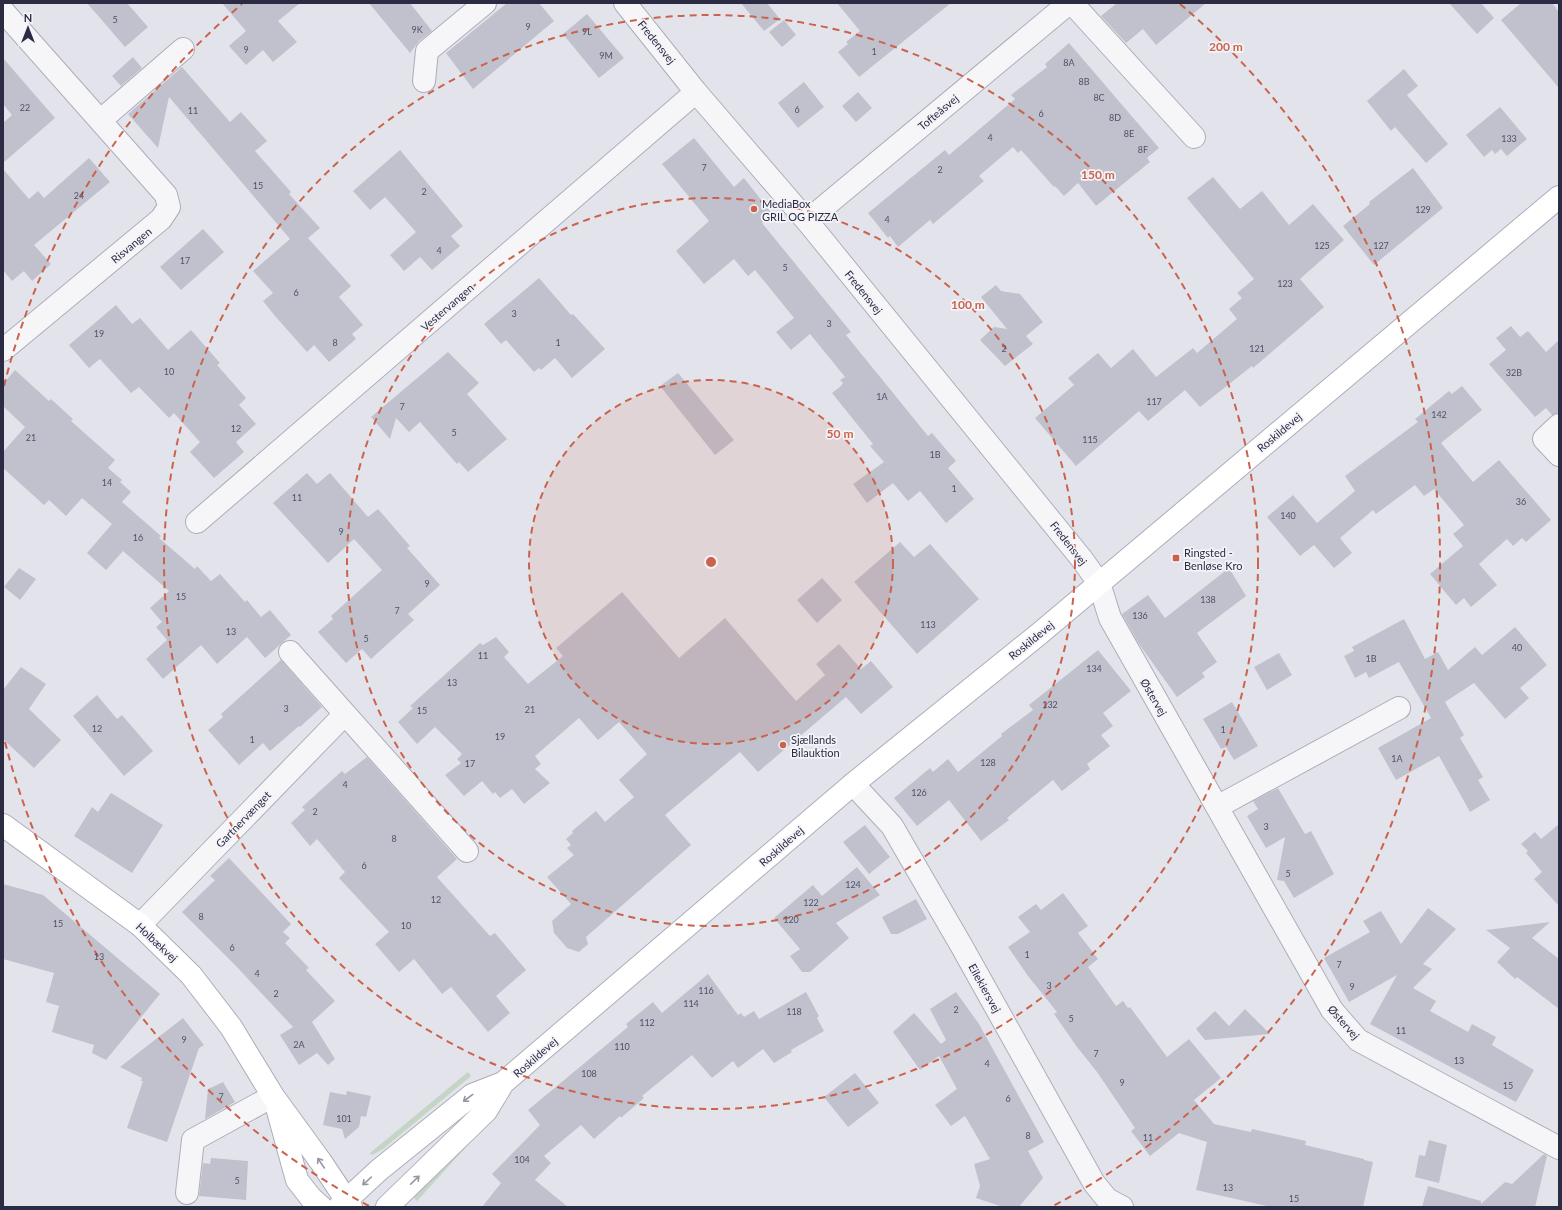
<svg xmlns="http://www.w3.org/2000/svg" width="1562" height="1210" viewBox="0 0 1562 1210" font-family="Lato,sans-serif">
  <rect width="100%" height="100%" fill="#e3e4eb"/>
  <!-- green -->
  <path fill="#c4d4c5" d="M468,1072L471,1076L383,1149L372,1155L370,1153Z
    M476,1136L417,1201L414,1198L422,1187Z"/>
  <!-- building -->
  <path fill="#c0c1cd" d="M87,3H127L148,27L125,47Z
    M222,3H300L278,21L297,42L273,62L263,50L246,65L229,46L246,31Z
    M369,3H410L432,31L419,41L410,53Z
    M507,3H539L554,21L473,89L446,53Z
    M741,3H767L780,19L764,31Z
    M837,3H951L859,77L838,52L848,44L846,42L860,31Z
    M1117,3H1206L1156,45L1143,29L1126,43L1101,16Z
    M1449,3H1481L1494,18L1477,34Z
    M1521,3H1552L1559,12V88L1501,20Z
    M587,14L624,58L599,78L563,34Z
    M784,20L796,35L782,47L769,32Z
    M1069,43L1159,148L1147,158L1150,162L1096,206L1078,183L1064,196L1055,186L1054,187L1021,150L1018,153L1013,147L979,176L984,181L933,224L930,220L898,247L890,236L888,238L868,213L945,150L949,155L1015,99L1011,95L1047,67L1045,64Z
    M133,57L142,68L121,86L112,76Z
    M3,58L55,118L3,163V123L12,115L3,104Z
    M182,67L230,122L241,112L267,141L255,151L291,192L289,194L320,228L308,238L351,286L339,297L363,325L352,334L356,339L329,362L314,345L307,352L275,316L263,301L273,293L253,271L290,239L169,97L158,148L128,114Z
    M1404,69L1418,86L1407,95L1448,144L1426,163L1395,127L1391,131L1367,101Z
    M804,82L824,107L798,128L778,103Z
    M858,92L872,108L856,122L842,106Z
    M1500,107L1527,139L1507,156L1501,149L1495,154L1492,150L1484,157L1466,135Z
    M694,138L734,187L744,178L773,215L762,223L851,332L846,335L928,436L932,433L956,461L948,468L974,499L946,523L920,491L908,501L893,483L867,503L853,484L884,462L870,446L873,444L832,393L841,386L843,383L840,380L845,377L810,334L791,350L776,332L794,318L755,270L748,276L734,259L704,284L676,251L709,221L662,164Z
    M400,150L463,226L451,236L460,246L432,270L420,257L404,271L390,255L416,232L385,197L370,210L353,191Z
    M89,158L110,182L34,245L51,264L32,281L24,271L12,281L3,270V169L29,199L38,191L44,198Z
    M1413,168L1443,208L1374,265L1343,226L1370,204L1369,202Z
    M1213,177L1240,209L1262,191L1289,225L1313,204L1344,240L1300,279L1324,307L1253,368L1252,366L1200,407L1185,390L1148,421L1139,411L1076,466L1035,418L1074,385L1068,378L1098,353L1111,368L1133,349L1156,377L1193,348L1197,353L1237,319L1229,309L1242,298L1237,293L1254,279L1187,198Z
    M203,229L224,252L181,290L160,267Z
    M539,278L571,315L573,314L605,349L572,378L555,358L541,370L539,368L534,372L506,340L501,344L484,324Z
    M996,285L1001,291L1020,294L1043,322L1026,336L1033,344L1005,366L980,340L994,327L1007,329L981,297Z
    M116,305L132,324L140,318L168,350L191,330L220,363L217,365L246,398L239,405L256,424L236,442L244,452L214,478L190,452L200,442L174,413L169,418L139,387L131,393L100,359L89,368L69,345Z
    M1511,326L1520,337L1528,331L1546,352L1559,340V413L1552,415L1546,408L1535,417L1489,364L1506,350L1496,338Z
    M448,352L479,383L467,394L507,439L468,472L459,462L457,464L420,422L409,432L396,418L390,439L371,417Z
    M15,370L49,401L51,399L73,419L71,421L115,460L108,468L122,480L120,482L131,492L122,502L161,536L159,538L195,569L197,566L211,581L220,574L245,602L247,600L261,617L270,610L291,635L265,658L247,637L217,664L201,645L163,679L146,659L167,640L156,627L162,622L150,608L169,591L123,551L106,570L87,553L112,524L82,498L66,516L49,500L44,505L3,468V452L25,427L3,406V384Z
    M678,373L734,440L715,455L660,386Z
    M1462,386L1482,410L1441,443L1473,482L1499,460L1551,520L1526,542L1522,538L1513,546L1507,539L1479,564L1497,585L1471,607L1464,598L1456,605L1430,574L1463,546L1453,534L1464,525L1434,489L1424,496L1415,485L1376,514L1373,510L1340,538L1352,553L1334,568L1314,545L1300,556L1267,517L1293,495L1317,523L1355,491L1345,476L1418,422L1415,419L1449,391L1452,394Z
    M307,473L317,484L330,473L368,517L378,509L410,546L407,548L440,585L408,614L414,620L371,659L362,649L346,663L318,632L333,619L331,616L382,570L354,539L328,563L273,503Z
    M900,542L914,557L930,544L979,599L917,654L854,582Z
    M19,568L36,579L20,600L4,587Z
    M1229,568L1246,596L1197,633L1217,662L1202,673L1205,677L1177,697L1139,644L1122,614L1148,595L1165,618Z
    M822,578L842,600L817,623L797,600Z
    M622,592L679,658L725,618L796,701L825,675L816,664L839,644L861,669L871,661L893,687L861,714L846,697L758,772L740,752L665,815L691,845L586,937L588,944L579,952L567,948L554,933L552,921L571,904L547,877L574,855L567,848L571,845L566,839L573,833L572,831L596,811L605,822L634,797L619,780L647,754L619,722L598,740L579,718L535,756L541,764L535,769L550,783L524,804L512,789L500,798L495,792L493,794L482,781L464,796L445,775L461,763L457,759L462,754L435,727L417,744L398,722L413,708L410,706L480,643L483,645L496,637L509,652L504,657L528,684L563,656L556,648Z
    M1404,619L1425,659L1438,652L1448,670L1475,647L1482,655L1515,627L1547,665L1520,688L1529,698L1505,719L1474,683L1445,702L1464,735L1460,738L1483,777L1478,780L1490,800L1470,812L1439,756L1396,780L1378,748L1431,718L1399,662L1369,678L1366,672L1355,678L1344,656L1354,651L1352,647Z
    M1098,650L1131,691L1103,713L1113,726L1101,735L1110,746L1087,764L1090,769L1062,791L1053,780L1007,818L1009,820L981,841L949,800L917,826L894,798L930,768L933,772L948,759L958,772L1002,736L1001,734L1033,710L1029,705Z
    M1279,653L1292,675L1267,690L1254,667Z
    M281,660L322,707L300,727L299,726L270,751L263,743L239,765L208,730L223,717L221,714Z
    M21,667L46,684L29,709L61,740L34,768L3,739V690Z
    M97,695L117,719L122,715L153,751L124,776L73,716Z
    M1232,702L1258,746L1234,760L1226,747L1221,749L1203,719Z
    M367,757L457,859L437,877L490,936L495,933L526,970L496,996L510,1013L488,1032L451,987L442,994L414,959L399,972L375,944L389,932L339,878L345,872L317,839L310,846L291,823L305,810L302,807L342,771L345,774Z
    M1278,788L1305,834L1311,831L1334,874L1294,898L1284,881L1277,880L1285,837L1266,848L1247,816L1258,809L1253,801Z
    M111,793L163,825L132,873L74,836L92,807L98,812Z
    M1559,824V906L1534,879L1542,872L1526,853L1528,851L1521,844L1535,832L1541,839Z
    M865,825L890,857L869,874L843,842Z
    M229,858L291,924L283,932L290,938L285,943L309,968L306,970L335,1001L312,1022L335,1059L328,1065L317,1053L299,1065L280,1035L293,1027L235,965L182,912L215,880L210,876Z
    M857,867L880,895L836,923L849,938L810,972H802L790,956L800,949L774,918L813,885L822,896Z
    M3,884L43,895L160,994L106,1060L92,1053L94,1045L52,1032L59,1006L46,1002L54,973L3,959Z
    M1063,893L1088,926L1078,933L1098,959L1088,967L1116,1006L1123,1001L1128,1008L1130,1007L1167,1057L1189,1039L1221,1078L1194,1100L1214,1124L1251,1132L1252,1129L1306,1141L1305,1145L1364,1159V1160L1373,1162L1363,1207H1271L1196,1190L1207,1142L1179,1133L1150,1156L1131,1131L1135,1128L1097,1072L1077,1047L1054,1014L1057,1012L1028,976L1008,947L1030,932L1018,917L1036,904L1041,910Z
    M916,899L927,919L898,934H891L882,917Z
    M1428,908L1456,929L1423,964L1432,969L1413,988L1436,1001L1430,1011L1468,1032L1472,1024L1496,1037L1492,1045L1534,1070L1516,1102L1370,1024L1397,975L1349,1002L1324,958L1370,932L1363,921L1381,911L1401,944Z
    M1550,922L1532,938L1559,959V1009L1517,977L1515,979L1497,962L1510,948L1486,930Z
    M708,974L738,1015L741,1013L744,1017L754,1011L759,1019L806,992L819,1016L817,1018L824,1031L791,1050L792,1052L774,1063L763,1049L738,1068L733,1061L712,1078L692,1055L642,1096L644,1098L621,1118L620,1116L594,1139L581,1125L544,1156L551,1163L535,1180L568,1207H482L501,1183L492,1174L540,1125L528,1110L628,1027L626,1024L653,1002L662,1013Z
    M956,992L979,1024L1044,1142L1028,1151L1043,1178L1019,1207H1003L976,1198L980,1186L974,1164L990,1159L965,1116L951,1126L935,1105L957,1089L939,1056L920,1070L893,1032L914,1013L941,1044L946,1040L930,1009Z
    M1245,1009L1270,1034L1205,1040L1196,1029L1215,1011L1229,1026Z
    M183,1018L204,1045L199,1048L167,1142L127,1128L143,1081H141L142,1078L120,1067Z
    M855,1073L879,1103L848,1127L824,1097Z
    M223,1082L235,1102L205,1119L208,1089Z
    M347,1091L371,1096L366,1117L361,1116L359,1127L345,1139L342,1129L323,1125L330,1092L346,1095Z
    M1429,1140L1447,1145L1439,1183L1415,1177L1419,1155L1425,1156Z
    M1544,1154L1547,1156L1535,1207H1422L1428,1186L1481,1201V1204L1505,1182L1512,1184Z
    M211,1158L248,1161L246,1200L199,1196L203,1163L210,1164Z"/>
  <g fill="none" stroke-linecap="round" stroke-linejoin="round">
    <defs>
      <path id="street" d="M625,3L696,92L807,221L1081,558L1099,583L1110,618L1332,1010L1358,1040L1559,1148
        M1072,3L1194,137
        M3,11L166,195L169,207L161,219L3,350
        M424,81L427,51L485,3
        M101,120L183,49
        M807,221L1069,3
        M1559,425L1544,439L1559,455
        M197,522L696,92
        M290,652L467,851
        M853,784L892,826L961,945L1094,1183L1107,1199L1122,1207
        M1217,807L1399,708
        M140,925L345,714
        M187,1193L193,1140L273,1096"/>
      <path id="secondary" d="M3,825L140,925L191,975L231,1027L273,1096L321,1162L351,1207
        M278,1111L297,1180L311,1198L321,1207
        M339,1207L379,1170L472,1095L503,1083
        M387,1207L486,1111L503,1083L853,784L1039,634L1559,197"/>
    </defs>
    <!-- street casing -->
    <use href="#street" stroke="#acadb9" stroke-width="24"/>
    <!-- secondary casing -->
    <use href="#secondary" stroke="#acadb9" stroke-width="24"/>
    <!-- street -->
    <use href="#street" stroke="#f6f6f9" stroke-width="22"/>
    <!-- secondary -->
    <use href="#secondary" stroke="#fff" stroke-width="22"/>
  </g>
  <!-- one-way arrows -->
  <defs><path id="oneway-shaft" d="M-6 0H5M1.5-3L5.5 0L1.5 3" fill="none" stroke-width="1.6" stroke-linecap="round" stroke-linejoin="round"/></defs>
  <g stroke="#9596a1">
    <use href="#oneway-shaft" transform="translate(468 1098) rotate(143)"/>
    <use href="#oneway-shaft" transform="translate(321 1163) rotate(-124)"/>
    <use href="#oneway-shaft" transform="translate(415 1180) rotate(-44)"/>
    <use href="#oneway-shaft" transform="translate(367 1181) rotate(138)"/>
  </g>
  <!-- distance rings -->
  <circle cx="711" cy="562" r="182" fill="#cb624c" fill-opacity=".12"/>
  <g fill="none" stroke="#cb624c" stroke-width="2" stroke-dasharray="7 5">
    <circle cx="711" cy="562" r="182"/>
    <circle cx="711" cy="562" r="364"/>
    <circle cx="711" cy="562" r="547"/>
    <path d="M369 1206A729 729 0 0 1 4 738M4 386A729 729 0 0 1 242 4M1180 4A729 729 0 0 1 1053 1206"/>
  </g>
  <!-- markers -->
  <g fill="#cb624c" stroke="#f3f3f8" stroke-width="1.5">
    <circle cx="754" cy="209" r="4"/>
    <rect x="1172" y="554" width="8" height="8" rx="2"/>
    <circle cx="783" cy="745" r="4"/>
  </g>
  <g text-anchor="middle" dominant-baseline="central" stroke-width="3.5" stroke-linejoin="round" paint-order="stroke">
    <!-- number labels -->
    <g font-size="9" fill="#505166">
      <text x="115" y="19">5</text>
      <text x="528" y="26">9</text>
      <text x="417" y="29">9K</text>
      <text x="587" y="31">9L</text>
      <text x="246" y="49">9</text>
      <text x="874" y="51">1</text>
      <text x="606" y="55">9M</text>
      <text x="1069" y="62">8A</text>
      <text x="1084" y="81">8B</text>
      <text x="1099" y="97">8C</text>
      <text x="25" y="107">22</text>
      <text x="797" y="109">6</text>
      <text x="193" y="110">11</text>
      <text x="1041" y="113">6</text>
      <text x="1115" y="117">8D</text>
      <text x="1129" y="133">8E</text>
      <text x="990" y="137">4</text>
      <text x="1509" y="138">133</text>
      <text x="1143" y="149">8F</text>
      <text x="704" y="167">7</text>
      <text x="940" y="169">2</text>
      <text x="258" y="185">15</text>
      <text x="424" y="191">2</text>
      <text x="79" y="195">24</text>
      <text x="1423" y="209">129</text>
      <text x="887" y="219">4</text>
      <text x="1322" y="245">125</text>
      <text x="1381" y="245">127</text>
      <text x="439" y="250">4</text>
      <text x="185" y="260">17</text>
      <text x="785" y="267">5</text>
      <text x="1285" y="283">123</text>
      <text x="296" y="292">6</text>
      <text x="514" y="313">3</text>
      <text x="829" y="323">3</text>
      <text x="99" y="333">19</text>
      <text x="335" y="342">8</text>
      <text x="558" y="342">1</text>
      <text x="1004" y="348">2</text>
      <text x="1257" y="348">121</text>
      <text x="169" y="371">10</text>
      <text x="1514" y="372">32B</text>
      <text x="882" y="396">1A</text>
      <text x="1154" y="401">117</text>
      <text x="402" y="406">7</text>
      <text x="1439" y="414">142</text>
      <text x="236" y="428">12</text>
      <text x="454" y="432">5</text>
      <text x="31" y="437">21</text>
      <text x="1090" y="439">115</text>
      <text x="935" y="454">1B</text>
      <text x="107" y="482">14</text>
      <text x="954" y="488">1</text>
      <text x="297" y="497">11</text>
      <text x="1521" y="501">36</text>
      <text x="1288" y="515">140</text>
      <text x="341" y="531">9</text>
      <text x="138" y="537">16</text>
      <text x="427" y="583">9</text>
      <text x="181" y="596">15</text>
      <text x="1208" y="599">138</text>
      <text x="397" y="610">7</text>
      <text x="1140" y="615">136</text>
      <text x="928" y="624">113</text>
      <text x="231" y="631">13</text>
      <text x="366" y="638">5</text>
      <text x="1517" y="647">40</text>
      <text x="483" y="655">11</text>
      <text x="1371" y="658">1B</text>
      <text x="1094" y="668">134</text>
      <text x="452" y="682">13</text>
      <text x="1050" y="704">132</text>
      <text x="286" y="708">3</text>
      <text x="530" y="709">21</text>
      <text x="422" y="710">15</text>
      <text x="97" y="728">12</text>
      <text x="1223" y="729">1</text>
      <text x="500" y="736">19</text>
      <text x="252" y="739">1</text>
      <text x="1397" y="758">1A</text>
      <text x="988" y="762">128</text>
      <text x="470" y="763">17</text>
      <text x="345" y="784">4</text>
      <text x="919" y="792">126</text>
      <text x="315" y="811">2</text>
      <text x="1266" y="826">3</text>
      <text x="394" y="838">8</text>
      <text x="364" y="865">6</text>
      <text x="1288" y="873">5</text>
      <text x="853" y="884">124</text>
      <text x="436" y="899">12</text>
      <text x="811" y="902">122</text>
      <text x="201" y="916">8</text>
      <text x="791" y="919">120</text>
      <text x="58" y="923">15</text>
      <text x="406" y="925">10</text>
      <text x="232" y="947">6</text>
      <text x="1027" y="954">1</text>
      <text x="99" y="956">13</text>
      <text x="1339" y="964">7</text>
      <text x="257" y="973">4</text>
      <text x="1049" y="985">3</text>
      <text x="1352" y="986">9</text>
      <text x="706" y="990">116</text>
      <text x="276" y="993">2</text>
      <text x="691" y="1003">114</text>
      <text x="956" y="1009">2</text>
      <text x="794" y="1011">118</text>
      <text x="1071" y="1018">5</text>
      <text x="647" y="1022">112</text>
      <text x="1401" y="1030">11</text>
      <text x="184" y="1039">9</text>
      <text x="299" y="1044">2A</text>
      <text x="622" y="1046">110</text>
      <text x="1096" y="1053">7</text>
      <text x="1459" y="1060">13</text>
      <text x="987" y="1063">4</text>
      <text x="589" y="1073">108</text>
      <text x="1122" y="1082">9</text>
      <text x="1508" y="1085">15</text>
      <text x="221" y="1096">7</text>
      <text x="1008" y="1098">6</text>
      <text x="344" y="1118">101</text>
      <text x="1028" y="1135">8</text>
      <text x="1148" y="1137">11</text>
      <text x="522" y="1159">104</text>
      <text x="237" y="1180">5</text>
      <text x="1228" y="1187">13</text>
      <text x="1294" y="1198">15</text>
    </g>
    <!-- street labels -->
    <g font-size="11" fill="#2b2c43" stroke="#f3f3f8">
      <text transform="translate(657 42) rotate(51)">Fredensvej</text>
      <text transform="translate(938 112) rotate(-40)">Tofteåsvej</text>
      <text transform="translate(131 245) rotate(-40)">Risvangen</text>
      <text transform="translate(864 292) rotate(51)">Fredensvej</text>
      <text transform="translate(447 307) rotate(-41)">Vestervangen</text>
      <text transform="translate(1279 432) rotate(-40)">Roskildevej</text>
      <text transform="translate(1069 543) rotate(52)">Fredensvej</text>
      <text transform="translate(1031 640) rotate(-39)">Roskildevej</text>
      <text transform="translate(1154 697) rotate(60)">Østervej</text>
      <text transform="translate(243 819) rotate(-46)">Gartnervænget</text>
      <text transform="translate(781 846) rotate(-41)">Roskildevej</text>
      <text transform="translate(157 942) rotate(43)">Holbækvej</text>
      <text transform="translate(985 988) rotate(61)">Eilekiersvej</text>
      <text transform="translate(1344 1022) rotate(49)">Østervej</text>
      <text transform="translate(535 1057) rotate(-41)">Roskildevej</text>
    </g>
    <!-- poi labels -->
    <g font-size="11" fill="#2b2c43" stroke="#f3f3f8" text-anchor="start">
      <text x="762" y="203">MediaBox<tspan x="762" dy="13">GRIL OG PIZZA</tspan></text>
      <text x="1184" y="552">Ringsted -<tspan x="1184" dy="13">Benløse Kro</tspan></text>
      <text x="791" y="739">Sjællands<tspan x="791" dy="13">Bilauktion</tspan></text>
    </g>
  </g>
  <circle cx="711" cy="562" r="6" fill="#cb624c" stroke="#f3f3f8" stroke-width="2"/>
  <g font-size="12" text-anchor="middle" font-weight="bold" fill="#cb624c" stroke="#f3f3f8" stroke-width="3.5" stroke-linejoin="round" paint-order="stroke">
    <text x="1226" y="51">200 m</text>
    <text x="1098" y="179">150 m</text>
    <text x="968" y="309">100 m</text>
    <text x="840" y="438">50 m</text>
  </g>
  <!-- border -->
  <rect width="1562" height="1210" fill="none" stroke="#2b2c43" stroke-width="8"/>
  <!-- north arrow -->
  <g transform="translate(28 28)" stroke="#f3f3f8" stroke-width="3" paint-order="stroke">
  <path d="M0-3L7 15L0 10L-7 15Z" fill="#2b2c43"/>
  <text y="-6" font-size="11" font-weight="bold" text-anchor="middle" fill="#2b2c43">N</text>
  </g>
</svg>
